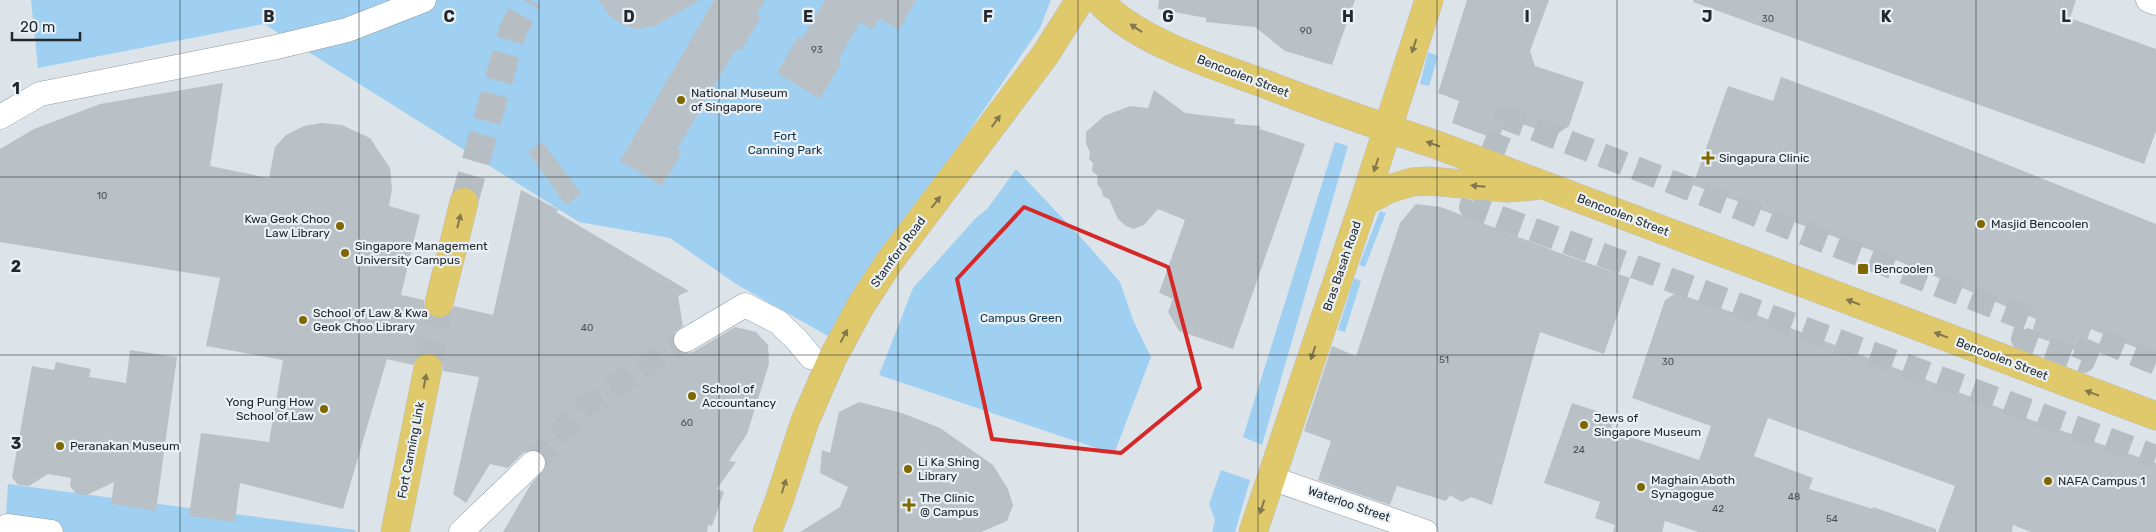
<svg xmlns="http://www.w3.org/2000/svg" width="2156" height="532" viewBox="0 0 2156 532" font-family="Rubik,sans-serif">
  <rect width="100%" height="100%" fill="#dce4e9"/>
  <!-- green -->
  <path fill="#9fd0f2" d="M31,0H1051L1040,28L828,336L736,284L670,238L579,222L264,24L38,68Z
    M1428,52L1438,56L1429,86L1420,84Z
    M1335,142L1348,146L1262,445L1243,437Z
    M1016,169L1086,243L1120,282L1133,320L1151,357L1114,454L879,375L913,288L975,219L988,208Z
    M1380,211L1386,213L1365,267L1359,265Z
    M1354,278L1361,281L1345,332L1338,330Z
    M1221,470L1250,480L1235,532H1212L1215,520L1209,504Z
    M8,484L356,530L355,532H5Z"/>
  <!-- building -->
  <path fill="#b9c1c6" d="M599,0H700L655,26L637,29L621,24L609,15Z
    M714,0H765L757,14L761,17L741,51L736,49L677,149L682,152L662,186L620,161Z
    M825,0H916L899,30L879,18L873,30L860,22L838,60L842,62L820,99L777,73L798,37L802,39Z
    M1159,0H1355L1332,65L1285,51L1255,27L1206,22V18L1158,9Z
    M1467,0H1549L1530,51L1535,66L1584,82L1569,126L1554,136L1507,118L1498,140L1452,123L1459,101L1438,93Z
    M1694,0H2076L2070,18L2156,49V131L2144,164L1693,2Z
    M1781,77L1876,112L2156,224V356L2091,329L2082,353L2031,335L2036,319L1884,255L1693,185L1728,86L1773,101Z
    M223,83L210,166L269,178L275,147L286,135L304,126L321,123L342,125L370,138L390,168L392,189L389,206L420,215L401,295L424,300V308L429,315L435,318H443L450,314L454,306L493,315L521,190L559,210L556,212L689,291L678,296L683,326L674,333L672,340L674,347L679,352L686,354L693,352L735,327L756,332L768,345L769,364L747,434L729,461L736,462L717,489L724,492L712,526L708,525L707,532H503L531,484L546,467V459L543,453L536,450H530L523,453L508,468L490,464L466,503L453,494L479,377L443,371V363L439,357L431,353H423L417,357L413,365L387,359L343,509L240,483L235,522L189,516L201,433L269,442L283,360L206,346L220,278L0,242V149L34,129L100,104Z
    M1154,90L1185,113L1235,119L1234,124L1260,126V129L1305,144L1233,349L1179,331L1168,312L1173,299L1159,293L1185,220L1158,209L1144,225L1133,229L1126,226L1118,219L1109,199L1103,196L1101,189L1097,184L1098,176L1092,171L1093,163L1089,159L1090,152L1086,144V132L1104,116L1130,106L1148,108Z
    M543,142L581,194L566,205L528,152Z
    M1416,204L1441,207L1565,255L1630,278L1604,354L1540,332L1492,505L1471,497L1462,502L1450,495L1446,501L1397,486L1390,505L1318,480L1331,441L1304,431L1332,346L1356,356L1400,223Z
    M1676,293L1749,318L1751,313L2034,421L2156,463V532H2031L2013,525L2012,532H1938L1955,486L1768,418L1754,456L1813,478L1809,489L1873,509V507L1936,529V532H1698L1665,521L1662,532H1613L1615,525L1595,518L1600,502L1544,483L1572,403L1615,417L1610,430L1699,460L1711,426L1632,398L1665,300Z
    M130,350L177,357L156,511L111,504L114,482L87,495L76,494L70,486L71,478L48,474L29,486L18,485L12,477L32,366L54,370L56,362L91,369L89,377L126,383Z
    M859,402L902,413L940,428L993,465L1008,489L1013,505L1007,521L981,532H800L840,507L848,487L820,473L822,450L830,453L839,412Z"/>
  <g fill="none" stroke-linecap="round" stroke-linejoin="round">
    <!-- street-tunnel -->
    <path stroke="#b7bec3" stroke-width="24" stroke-dasharray="24 12" stroke-linecap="butt" d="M2156,363L2093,337L2083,361L2023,339L2029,320L1506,118L1471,207L2156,457
      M533,463L582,410L638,370L686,340"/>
    <!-- primary-tunnel -->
    <path stroke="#b7bec3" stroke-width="28" stroke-dasharray="28 14" stroke-linecap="butt" d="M464,202L513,30L529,0
      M428,368L439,303"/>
    <defs>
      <path id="street" d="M2148,0L2156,3
        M0,117L40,94L272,48L347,30L424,0
        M686,340L745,305L778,322L797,340L811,357
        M1271,478L1426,532
        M7,526L51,532
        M461,532L533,463"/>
      <path id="primary" d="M1099,0C1134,41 1217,66 1268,85C1323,107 1380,126 1437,145L2156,416
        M1364,202L1389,189L1412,182L1429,181L1508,188L1533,186
        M439,303L464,202
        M395,532L428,368
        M767,532L779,501L805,421L832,359L861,305L889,262L1045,55L1080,0
        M1253,532L1364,202L1429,0"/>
    </defs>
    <!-- street casing -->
    <use href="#street" stroke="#939a9f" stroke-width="25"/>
    <!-- primary casing -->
    <use href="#primary" stroke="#bebebf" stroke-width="29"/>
    <!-- street -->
    <use href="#street" stroke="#fff" stroke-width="24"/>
    <!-- primary -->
    <use href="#primary" stroke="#dfc96b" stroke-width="28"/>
  </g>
  <!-- one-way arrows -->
  <defs><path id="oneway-solid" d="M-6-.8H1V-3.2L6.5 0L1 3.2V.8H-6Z" transform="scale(1.25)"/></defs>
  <g fill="#82784b">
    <use href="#oneway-solid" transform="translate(1136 28) rotate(-146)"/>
    <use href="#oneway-solid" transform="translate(1414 46) rotate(108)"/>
    <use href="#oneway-solid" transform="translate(996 121) rotate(-54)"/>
    <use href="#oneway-solid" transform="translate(1433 144) rotate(-161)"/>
    <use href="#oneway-solid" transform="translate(1376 165) rotate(108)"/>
    <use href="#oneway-solid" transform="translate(1478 186) rotate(-175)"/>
    <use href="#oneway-solid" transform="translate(936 202) rotate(-52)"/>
    <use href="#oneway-solid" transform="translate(459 221) rotate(-76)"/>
    <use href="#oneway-solid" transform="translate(1853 302) rotate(-159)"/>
    <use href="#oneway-solid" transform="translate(1941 335) rotate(-159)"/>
    <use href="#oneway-solid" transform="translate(844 336) rotate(-62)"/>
    <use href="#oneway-solid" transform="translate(1313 353) rotate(109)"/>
    <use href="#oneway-solid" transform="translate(425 381) rotate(-79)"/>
    <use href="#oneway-solid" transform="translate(2092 393) rotate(-160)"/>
    <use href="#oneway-solid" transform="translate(784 486) rotate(-73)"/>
    <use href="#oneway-solid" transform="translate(1262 507) rotate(108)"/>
  </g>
  <!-- marked area -->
  <path fill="none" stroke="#d62828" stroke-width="4" stroke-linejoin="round" d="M1024,207L1168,267L1200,388L1121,453L992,439L957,279Z"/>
  <!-- grid -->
  <path fill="none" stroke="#25282b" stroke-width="1" stroke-opacity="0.55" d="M180,0V532M359,0V532M539,0V532M719,0V532M898,0V532M1078,0V532M1258,0V532M1437,0V532M1617,0V532M1797,0V532M1976,0V532M0,177H2156M0,355H2156"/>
  <!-- markers -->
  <g fill="#806700" stroke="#e9f1f7" stroke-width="2">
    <circle cx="681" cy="100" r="5"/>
    <path d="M1705.5 150.5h5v5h5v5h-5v5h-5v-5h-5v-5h5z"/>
    <circle cx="1981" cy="224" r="5"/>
    <circle cx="340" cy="226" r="5"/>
    <circle cx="345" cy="253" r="5"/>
    <rect x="1857" y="263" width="12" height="12" rx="2.5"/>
    <circle cx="303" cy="320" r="5"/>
    <circle cx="692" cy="396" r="5"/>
    <circle cx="324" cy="409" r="5"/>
    <circle cx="1584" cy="425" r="5"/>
    <circle cx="60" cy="446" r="5"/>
    <circle cx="908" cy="469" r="5"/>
    <circle cx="2048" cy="481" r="5"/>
    <circle cx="1641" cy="487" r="5"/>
    <path d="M906.5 497.5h5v5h5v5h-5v5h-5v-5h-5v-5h5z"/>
  </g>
  <g text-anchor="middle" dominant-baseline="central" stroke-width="4.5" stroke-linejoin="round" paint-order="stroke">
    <!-- number labels -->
    <g font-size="10" fill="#4a4e52">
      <text x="1768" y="19">30</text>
      <text x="1306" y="31">90</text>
      <text x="817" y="50">93</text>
      <text x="102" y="196">10</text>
      <text x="587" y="328">40</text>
      <text x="1444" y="360">51</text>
      <text x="1668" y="362">30</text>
      <text x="687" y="423">60</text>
      <text x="1579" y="450">24</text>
      <text x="1794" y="497">48</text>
      <text x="1718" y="509">42</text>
      <text x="1832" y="519">54</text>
    </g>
    <!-- street labels -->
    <g font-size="12" fill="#25282b" stroke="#e9f1f7">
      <text transform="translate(1243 76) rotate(21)">Bencoolen Street</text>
      <text transform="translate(1623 215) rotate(21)">Bencoolen Street</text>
      <text transform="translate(898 252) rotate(-54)">Stamford Road</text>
      <text transform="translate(1342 266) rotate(-71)">Bras Basah Road</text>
      <text transform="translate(2002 359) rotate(21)">Bencoolen Street</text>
      <text transform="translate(411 450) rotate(-79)">Fort Canning Link</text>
      <text transform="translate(1349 504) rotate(19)">Waterloo Street</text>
    </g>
    <!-- poi labels -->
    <g font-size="12" fill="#25282b" stroke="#e9f1f7" text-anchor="start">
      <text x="691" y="93">National Museum<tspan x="691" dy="14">of Singapore</tspan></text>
      <text x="1719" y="158">Singapura Clinic</text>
      <text x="330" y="219" text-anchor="end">Kwa Geok Choo<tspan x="330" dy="14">Law Library</tspan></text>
      <text x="1991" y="224">Masjid Bencoolen</text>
      <text x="355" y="246">Singapore Management<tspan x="355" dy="14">University Campus</tspan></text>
      <text x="1874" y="269">Bencoolen</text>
      <text x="313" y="313">School of Law &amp; Kwa<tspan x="313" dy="14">Geok Choo Library</tspan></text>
      <text x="702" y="389">School of<tspan x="702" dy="14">Accountancy</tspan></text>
      <text x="314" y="402" text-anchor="end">Yong Pung How<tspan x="314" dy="14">School of Law</tspan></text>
      <text x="1594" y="418">Jews of<tspan x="1594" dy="14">Singapore Museum</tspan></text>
      <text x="70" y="446">Peranakan Museum</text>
      <text x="918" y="462">Li Ka Shing<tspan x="918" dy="14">Library</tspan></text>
      <text x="1651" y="480">Maghain Aboth<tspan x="1651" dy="14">Synagogue</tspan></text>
      <text x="2058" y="481">NAFA Campus 1</text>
      <text x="920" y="498">The Clinic<tspan x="920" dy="14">@ Campus</tspan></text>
    </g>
    <!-- park labels -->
    <g font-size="12" fill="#0e3349" stroke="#e9f1f7">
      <text x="785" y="136">Fort<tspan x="785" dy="14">Canning Park</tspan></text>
      <text x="1021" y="318">Campus Green</text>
    </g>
  </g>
  <g font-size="16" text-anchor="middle" font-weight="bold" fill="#25282b" stroke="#e9f1f7" stroke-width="4.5" stroke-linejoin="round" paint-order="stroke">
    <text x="269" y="22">B</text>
    <text x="449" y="22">C</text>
    <text x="629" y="22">D</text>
    <text x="808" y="22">E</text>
    <text x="988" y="22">F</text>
    <text x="1168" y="22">G</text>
    <text x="1348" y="22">H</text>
    <text x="1527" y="22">I</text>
    <text x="1707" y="22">J</text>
    <text x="1886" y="22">K</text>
    <text x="2066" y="22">L</text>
    <text x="16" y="94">1</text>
    <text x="16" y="272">2</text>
    <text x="16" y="449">3</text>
  </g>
  <!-- scale -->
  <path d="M12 32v8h68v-8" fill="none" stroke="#25282b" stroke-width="2.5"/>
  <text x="20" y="32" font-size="15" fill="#25282b" stroke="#e9f1f7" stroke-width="4" paint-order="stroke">20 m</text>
</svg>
